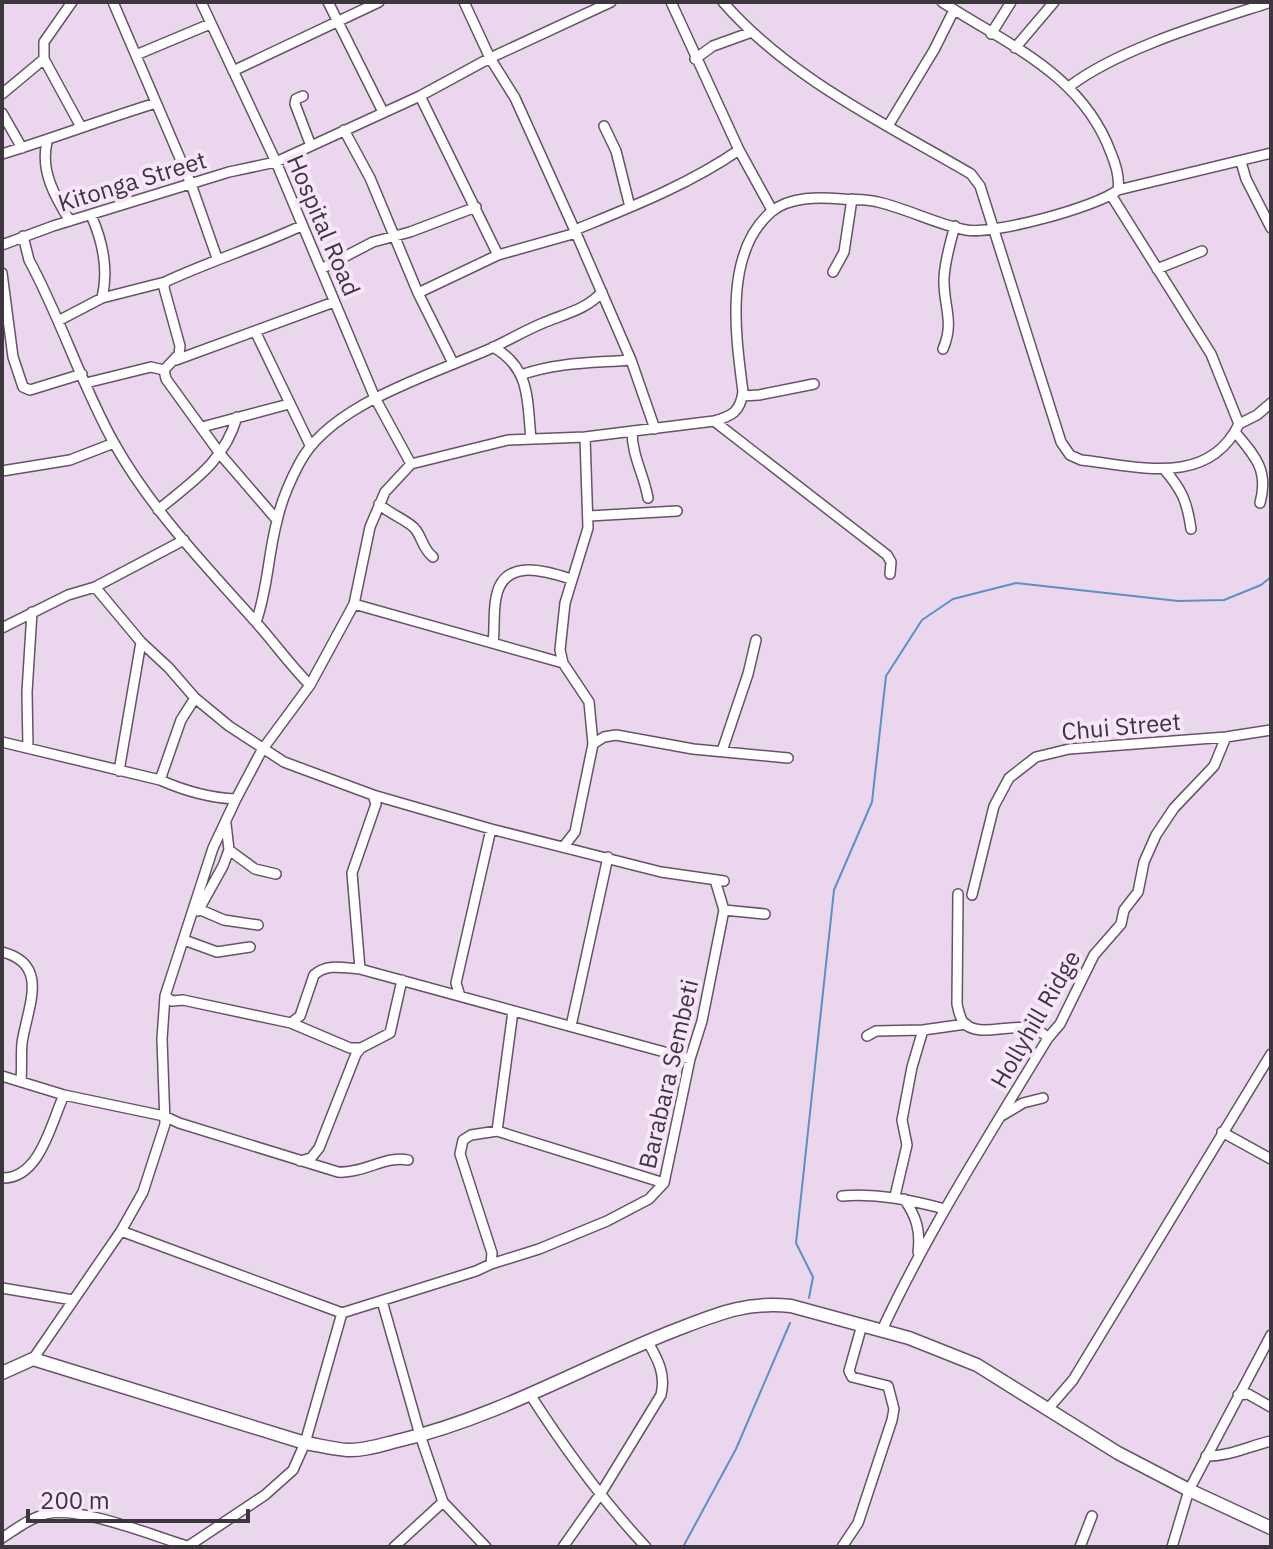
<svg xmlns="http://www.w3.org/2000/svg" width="1273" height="1549" viewBox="0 0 1273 1549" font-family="'IBM Plex Sans',sans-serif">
  <rect width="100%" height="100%" fill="#ebd7ed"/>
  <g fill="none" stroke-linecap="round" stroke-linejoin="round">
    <!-- stream -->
    <path stroke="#5c90c5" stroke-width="2" d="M809,1298L813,1277L796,1243L834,890L872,802L886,676L922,620L953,599L1016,583L1178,601L1224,600L1261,585L1271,577
      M683,1547L736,1449L790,1323"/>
    <defs>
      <path id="street" d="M72,2L44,42V59L81,127
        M113,2L191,184L217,258
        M201,2L276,162L375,398L411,464
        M328,2L383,112
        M464,2L490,58L515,98L576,233L631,360L655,429
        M671,2L739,150L772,210
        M723,2C789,78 884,123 971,174L980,186L1061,442L1070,455L1081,460C1137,466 1208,488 1239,424L1211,354L1111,195
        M991,34L1011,2
        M1015,48L1054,2
        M136,55L210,24
        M695,59L713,46L749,33
        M233,71L379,2
        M1070,86C1120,48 1210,22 1271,2
        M2,94L44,59
        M303,96L296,99L295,104L311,146
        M420,96L498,255
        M2,113L22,148
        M604,126L616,151L630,207
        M888,126L934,50L954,10
        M344,130L370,178L418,293L453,363
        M47,142C40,171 55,197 70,221
        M2,154C54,138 104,119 156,103
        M1241,162L1246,179L1271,228
        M1118,190L1271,153
        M91,215C103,242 109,269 102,298
        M575,230C631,207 688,185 739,150
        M23,236L29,260C61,319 81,384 114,443C151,509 204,564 254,620C274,642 289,664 310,685
        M2,245L53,226L229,172L276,162L420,96L490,58L611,2
        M321,269L373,242L410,232L476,207
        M1157,269L1202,251
        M833,272L844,252L852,199
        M2,273L13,357L23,387L30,390L82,374
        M418,293L498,255L576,233
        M58,321L102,298L165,282
        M255,331L310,445
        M493,347C531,368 527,401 531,439
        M943,349C955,321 943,306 944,278C945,261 950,243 955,226
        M176,360L334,302
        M521,375C557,362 594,363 631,360
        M86,383L151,367L164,370
        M742,396L759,395L814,384
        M714,421L887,555L891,562L890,574
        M1239,424L1257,415L1271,403
        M202,427L289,404
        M632,431C632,456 644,475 648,498
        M1235,432C1255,456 1269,470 1260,503
        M1164,469C1182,490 1187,501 1191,529
        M2,471L70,460L114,443
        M379,504C389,514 410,521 416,530C423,540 423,549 433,557
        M158,510C193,481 224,462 237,417
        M589,516L677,511
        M277,520L221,455L166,379L164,370L179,354L180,346L164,288L165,282C210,261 256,247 301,226
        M95,587L141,642L169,668L195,698L229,726L284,762L373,795L491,829L661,872L724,881
        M354,604L563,663
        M256,622C268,589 268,554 277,521C281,502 290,481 299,464C330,403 435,374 494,347C511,339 526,330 543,323C564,314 586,310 602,292
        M2,628L68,595L95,587L184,540
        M493,643C495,628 493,612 496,598C503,557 545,571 571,579
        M2,742L160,780C185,791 208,798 236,799
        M593,744L604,737L616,735L693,749L788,758
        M28,748L27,692L32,612
        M722,751L748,674L756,640
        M119,771L141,642
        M160,780L181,720L195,698
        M226,824L229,850L255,869L276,874
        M564,846L575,832L593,744L589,702L563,663L560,650L565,603L588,528L585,437
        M958,894L957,1004C958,1009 960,1017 963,1022C981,1043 1025,1013 1048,1038
        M972,895L994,806L1009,778L1036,757L1069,749L1226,737L1271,730
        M196,908L224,920L258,925
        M724,910L765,914
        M198,911L223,866L229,850
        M184,940L217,952L250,947
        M2,952C51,964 27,1008 22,1043C21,1055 22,1068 21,1081
        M360,969L352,873L376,804L373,795
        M165,996L172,1001L183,1000L291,1023L300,1016L314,975C327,963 344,968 360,969L690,1059
        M460,996L456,983L491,829
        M291,1023L350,1048H361
        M571,1026L608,857
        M867,1036L876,1031L923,1030L966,1024
        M2,1076L64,1095L164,1116L179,1123L338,1172C362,1174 387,1155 408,1160
        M1003,1115L1023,1103L1043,1098
        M497,1131L513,1011
        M1222,1132L1271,1159
        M300,1161L311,1158L319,1148L356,1054L361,1048L390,1033L402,980
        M2,1178C40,1179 51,1123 64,1095
        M842,1196C878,1193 910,1200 945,1209
        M895,1196L907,1145L902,1120L912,1067L923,1030
        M904,1199C916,1216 921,1231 918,1252
        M121,1231L342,1313L476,1271L491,1264L492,1253L460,1154L463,1140L471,1135L497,1131L664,1183
        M491,1264L539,1249L607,1221L649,1199L664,1183L690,1059L702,1021L724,910L715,880
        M2,1288L73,1300
        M382,1301L420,1435L443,1502L486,1547
        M882,1330C929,1229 990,1134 1048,1038L1060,1024L1094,955L1121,924L1124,910L1138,892L1144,862L1156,835L1174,808L1214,766L1226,737
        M33,1359L121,1231L143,1192L165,1124L162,1039L165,996L213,848L236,799L262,750L310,685L354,604L370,527L385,492L411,464L508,440L585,437L714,421C732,416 740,412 743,392C736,337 723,254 771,212C790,196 820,197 842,199C854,200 867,199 878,202C908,209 936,224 966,230C993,235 1097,207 1118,190C1120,177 1116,165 1111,153C1082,74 1008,45 942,2
        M1238,1395L1248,1394L1271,1407
        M531,1396C565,1449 603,1501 646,1547
        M1047,1410L1073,1380L1271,1054
        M1206,1456C1228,1457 1249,1446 1271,1441
        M2,1538C16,1529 30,1518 46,1514C78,1505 154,1536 187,1546
        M187,1547L265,1495L293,1470L305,1443L342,1313
        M394,1547L443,1502
        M563,1547L601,1493L661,1395C666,1374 658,1360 648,1342
        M842,1547L858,1523L892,1420L894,1409L888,1386L852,1377L849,1371L862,1325
        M1080,1547L1092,1516
        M1172,1547L1189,1490L1271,1335"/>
      <path id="secondary" d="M2,1373L33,1359L305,1443C318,1445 333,1449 347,1450C364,1451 384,1444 401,1440C497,1417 582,1367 673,1331C715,1315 745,1301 791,1306L909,1338L977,1365L1118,1453L1189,1490L1271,1528"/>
    </defs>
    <!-- street casing -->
    <use href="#street" stroke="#645466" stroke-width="12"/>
    <!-- secondary casing -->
    <use href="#secondary" stroke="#645466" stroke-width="15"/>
    <!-- street -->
    <use href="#street" stroke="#fff" stroke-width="9"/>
    <!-- secondary -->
    <use href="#secondary" stroke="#fff" stroke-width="12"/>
  </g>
  <g text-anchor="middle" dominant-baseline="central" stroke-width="8" stroke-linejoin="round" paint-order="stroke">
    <!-- street labels -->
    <g font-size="24" fill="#3d363e" stroke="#f8e5fa">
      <text transform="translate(132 181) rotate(-17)">Kitonga Street</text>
      <text transform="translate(324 225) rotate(67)">Hospital Road</text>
      <text transform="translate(1121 726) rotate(-5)">Chui Street</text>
      <text transform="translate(1035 1019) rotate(-60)">Hollyhill Ridge</text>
      <text transform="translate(668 1074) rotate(-77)">Barabara Sembeti</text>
    </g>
  </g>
  <!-- border -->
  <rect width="1273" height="1549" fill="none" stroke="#3d363e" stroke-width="8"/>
  <!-- scale -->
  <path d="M28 1509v12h220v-12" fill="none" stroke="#3d363e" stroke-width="4"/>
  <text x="40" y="1509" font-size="24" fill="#3d363e" stroke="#f8e5fa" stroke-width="6" paint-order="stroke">200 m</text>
</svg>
